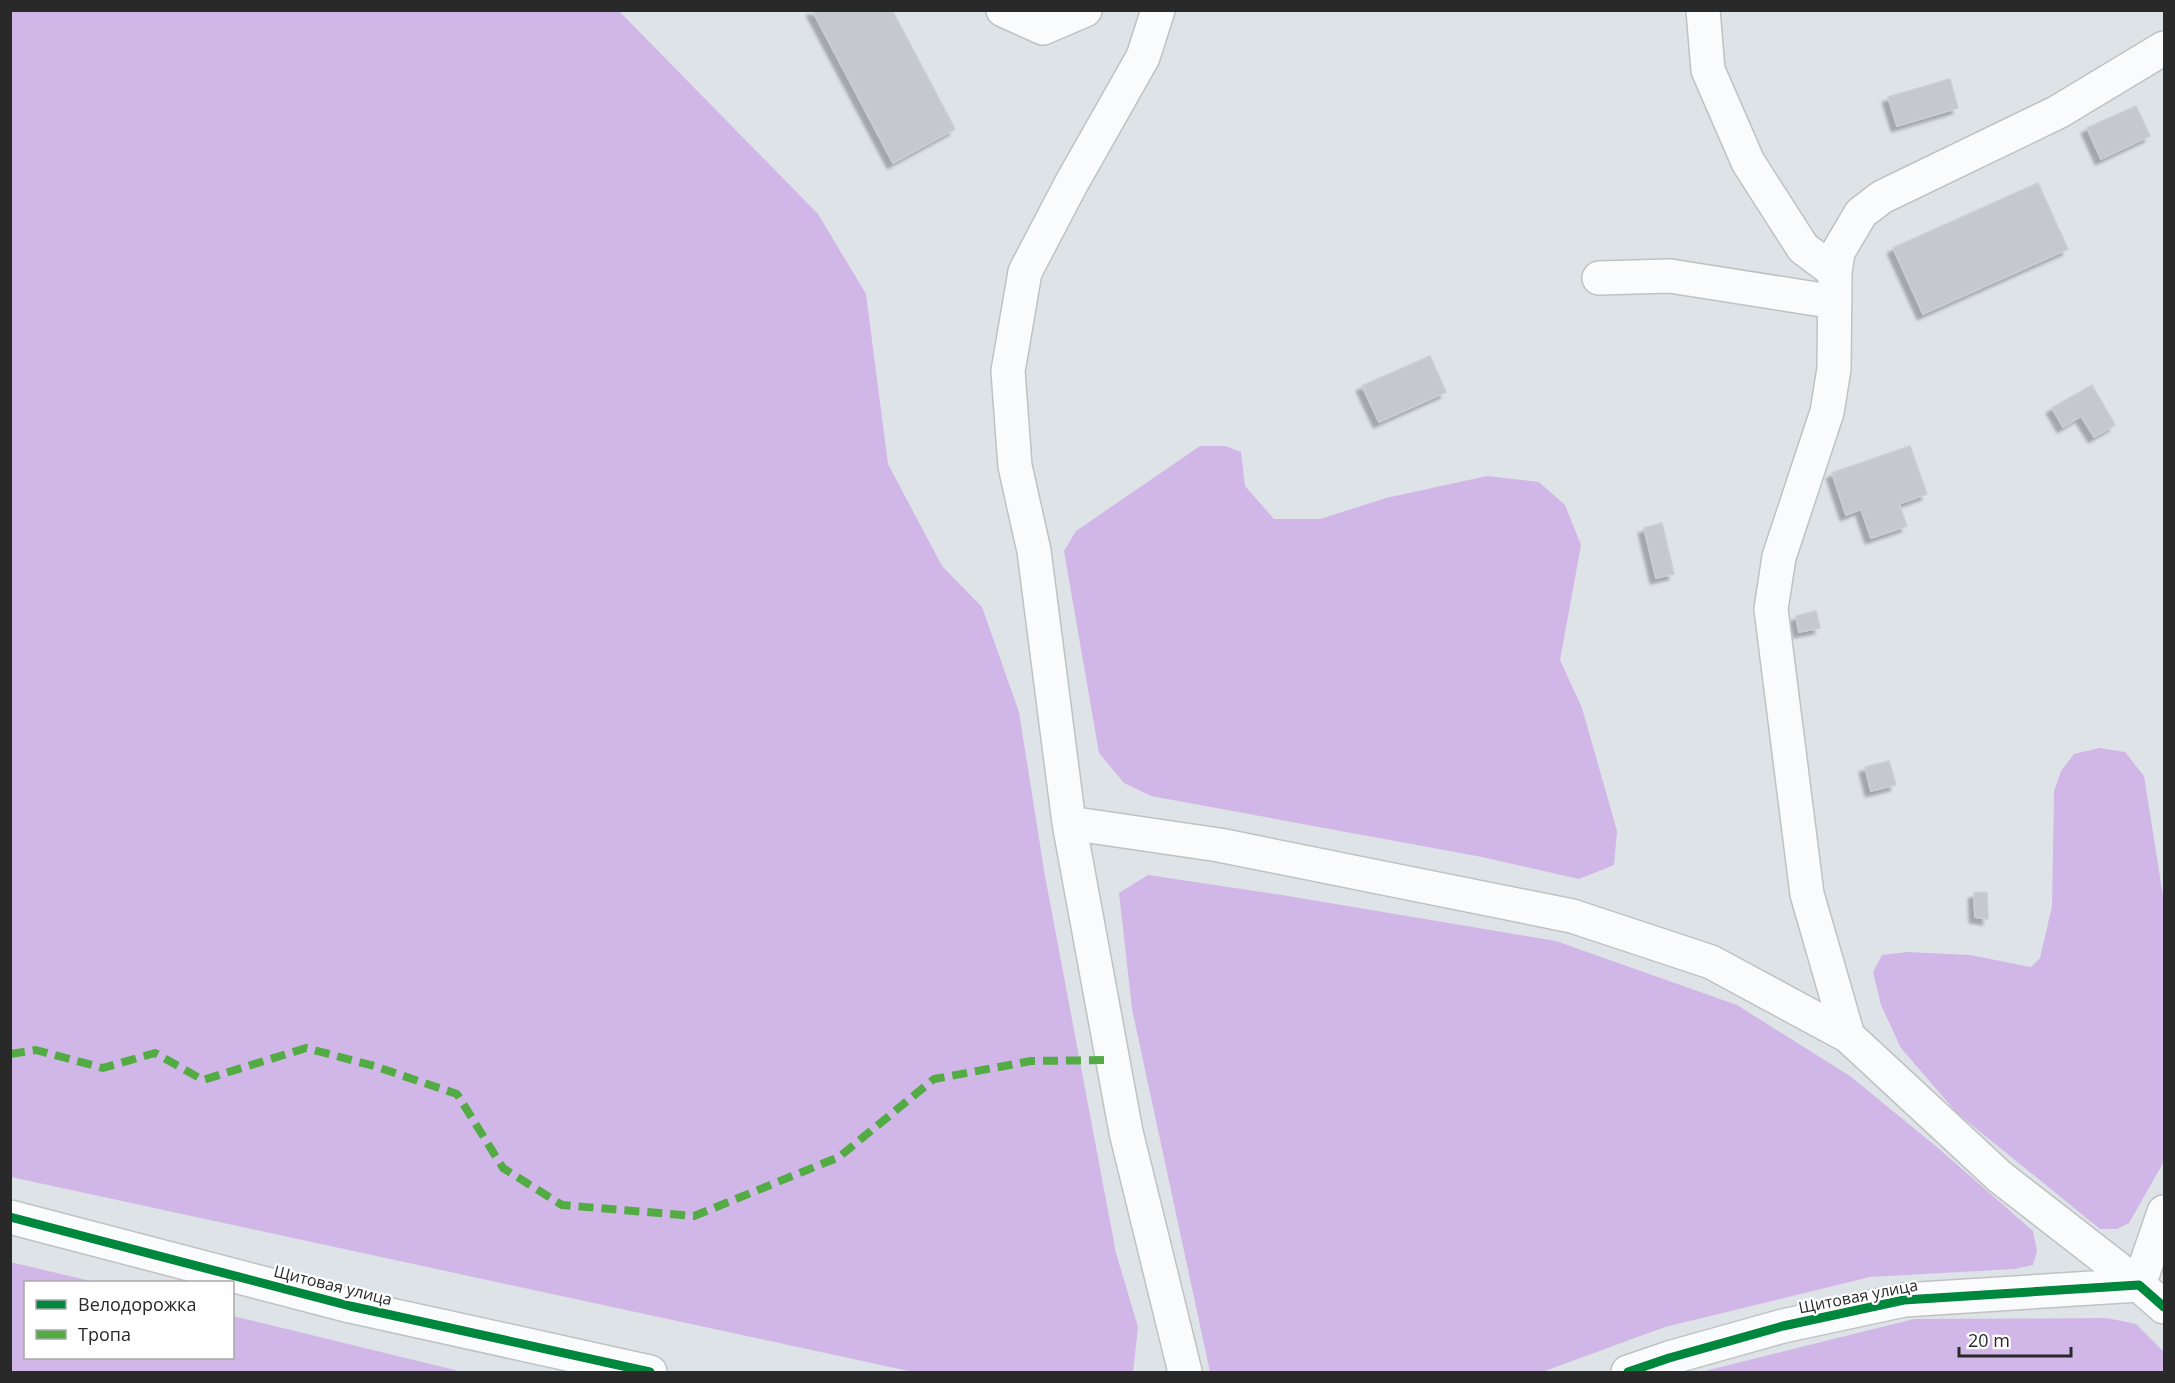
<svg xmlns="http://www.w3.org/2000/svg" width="2175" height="1383" viewBox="0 0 2175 1383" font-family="'Open Sans',sans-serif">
  <defs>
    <filter id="shadow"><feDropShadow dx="-5.5" dy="5.5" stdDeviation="1.5" flood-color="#0004"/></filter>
  </defs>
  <rect width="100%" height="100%" fill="#dee3e8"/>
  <!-- green -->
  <path fill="#d1b7e7" d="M11,10L619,11L818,214L866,294L888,464L942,566L982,607L1019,712L1045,876L1116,1253L1138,1327L1133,1372H913L11,1177Z
    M1200,446H1225L1241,452L1245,486L1274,519H1320L1386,498L1487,476L1539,482L1565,505L1581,545L1560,660L1582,708L1617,831L1614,865L1579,879L1482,857L1151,796L1124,783L1099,753L1064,551L1076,531Z
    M2099,748L2125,752L2144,776L2164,902V1154L2162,1165L2129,1223L2117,1229H2100L1957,1113L1901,1048L1881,1005L1873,972L1882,955L1907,952L1970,955L2031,967L2040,958L2052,906L2054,791L2061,771L2074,754Z
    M1148,875L1282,895L1556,941L1737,1005L1850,1076L1938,1148L2033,1231L2037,1251L2033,1265L2014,1269L1870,1277L1665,1327L1542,1372H1210L1132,1009L1119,893Z
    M10,1262L95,1282H26V1358H232L233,1316L463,1372H11Z
    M2107,1318L2136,1324L2164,1352V1372H1701L1914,1319Z"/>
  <!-- building -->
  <path fill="#c5c9cd" stroke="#caced3" stroke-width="1.5" filter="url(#shadow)" d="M812,10H892L955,129L893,163Z
    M1950,79L1958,108L1897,126L1888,97Z
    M2136,106L2150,136L2101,159L2087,128Z
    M2038,183L2068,249L1923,314L1893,248Z
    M1430,356L1446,392L1379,422L1362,386Z
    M2092,385L2115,425L2094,437L2081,416L2063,427L2052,408Z
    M1910,446L1927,494L1899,504L1907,526L1871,538L1861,509L1846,515L1832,473Z
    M1662,523L1674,574L1656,578L1644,528Z
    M1816,611L1820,628L1799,632L1796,616Z
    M1889,761L1896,785L1871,791L1865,767Z
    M1987,892L1988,919L1975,917L1974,893Z"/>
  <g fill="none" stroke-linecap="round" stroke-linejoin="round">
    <defs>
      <path id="minor" d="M1003,10L1043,28L1085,10
        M1703,10L1708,70L1748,162L1803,248L1835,272
        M2164,48L2058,112L1882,197L1861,213L1838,252L1835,272L1834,369L1827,412L1779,557L1771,609L1807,894L1848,1036L2000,1177L2139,1285L2164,1212
        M1599,278L1670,276L1835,302
        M1069,823L1034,551L1015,466L1008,371L1025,272L1071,184L1143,57L1158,10
        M10,1217L350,1306L650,1372
        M1185,1372L1126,1132L1069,823L1219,845L1572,916L1711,962L1848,1036
        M1628,1372L1669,1358L1783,1326L1904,1300L2139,1285L2164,1307"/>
    </defs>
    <!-- minor casing -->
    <use href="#minor" stroke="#c0c2c1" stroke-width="36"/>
    <!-- minor -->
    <use href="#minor" stroke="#fafbfc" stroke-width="33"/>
    <!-- quiet -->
    <path stroke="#53ab44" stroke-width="8" stroke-dasharray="15 8" stroke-linecap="butt" d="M10,1054L36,1050L103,1068L155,1053L203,1080L306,1048L374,1066L457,1094L503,1168L562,1205L694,1216L839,1157L934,1079L1031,1061L1112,1060"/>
    <defs>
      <path id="cycleway" d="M10,1217L350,1306L650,1372
        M1628,1372L1669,1358L1783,1326L1904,1300L2139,1285L2164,1307"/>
    </defs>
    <!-- cycleway casing -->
    <use href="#cycleway" stroke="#fff" stroke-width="13"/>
    <!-- cycleway -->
    <use href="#cycleway" stroke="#00873e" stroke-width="9"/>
  </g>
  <g text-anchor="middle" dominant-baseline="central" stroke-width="4.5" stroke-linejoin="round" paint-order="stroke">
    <!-- street labels -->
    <g font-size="16" fill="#292929" stroke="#fff">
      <text transform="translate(333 1285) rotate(14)">Щитовая улица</text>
      <text transform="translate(1858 1296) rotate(-11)">Щитовая улица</text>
    </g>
  </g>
  <!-- border -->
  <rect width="2175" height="1383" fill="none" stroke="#292929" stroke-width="24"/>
  <!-- legend -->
  <rect x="24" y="1281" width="210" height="78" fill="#ffffff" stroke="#a9a9a9" stroke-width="1.5"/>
  <rect x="36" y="1300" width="30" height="9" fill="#00873e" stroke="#a9a9a9" stroke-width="1.5"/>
  <text x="78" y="1311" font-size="18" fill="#292929">Велодорожка</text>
  <rect x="36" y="1330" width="30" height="9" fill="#53ab44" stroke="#a9a9a9" stroke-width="1.5"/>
  <text x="78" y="1341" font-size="18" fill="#292929">Тропа</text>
  <!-- scale -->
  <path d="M1959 1347v9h112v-9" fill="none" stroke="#292929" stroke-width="3"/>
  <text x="1968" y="1347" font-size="18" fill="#292929" stroke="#ffffff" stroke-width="4.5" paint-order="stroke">20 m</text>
</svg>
